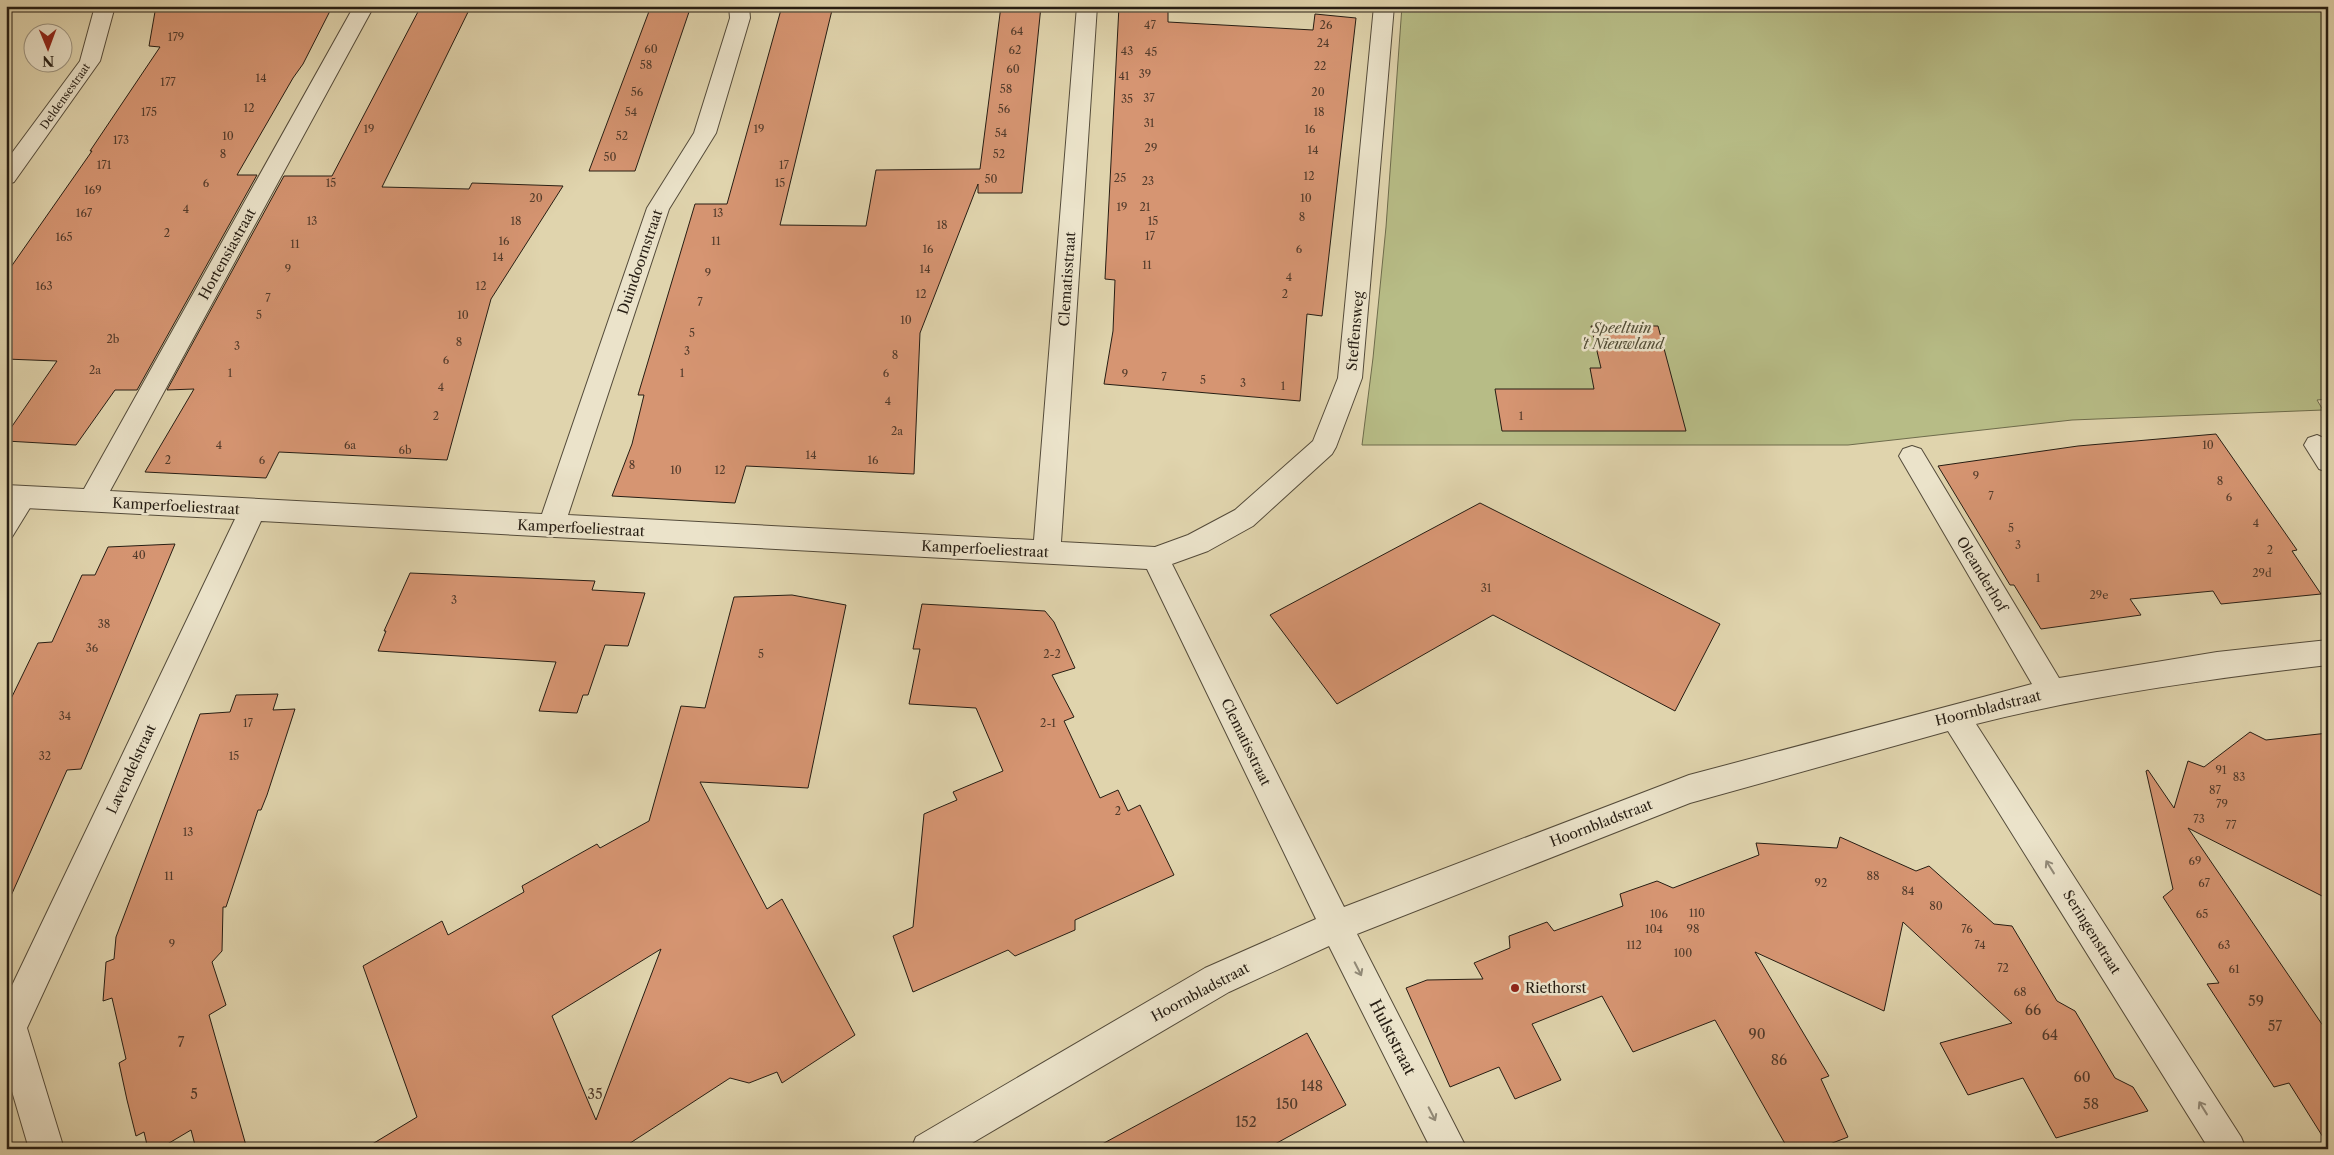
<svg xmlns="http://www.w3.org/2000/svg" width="2334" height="1155" viewBox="0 0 2334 1155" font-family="'Libre Caslon Text',serif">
  <rect width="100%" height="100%" fill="#e0d4ad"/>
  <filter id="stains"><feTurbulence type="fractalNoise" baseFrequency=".004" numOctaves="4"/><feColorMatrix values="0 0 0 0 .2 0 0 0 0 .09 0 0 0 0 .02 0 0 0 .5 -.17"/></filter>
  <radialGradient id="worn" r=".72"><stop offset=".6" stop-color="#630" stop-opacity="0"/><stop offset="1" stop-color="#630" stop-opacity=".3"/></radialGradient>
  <!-- green -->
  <path fill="#b7bc86" stroke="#6e6c4c" d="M1402,6H2328V399L2317,400L2323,410L2072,420L1848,445H1362L1373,358L1386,227Z"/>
  <!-- building -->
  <path fill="#d69572" stroke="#261d13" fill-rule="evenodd" d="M156,6H205L204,10L331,9L303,64L293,78L237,175H257L137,390H115L76,445L6,441V435L57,361L6,359V274L92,151H90L160,47L149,46Z
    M421,6H471L382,187L469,189L472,183L563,186L491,299L447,460L279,452L266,478L145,472L194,389L167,390L284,176H332Z
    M651,6H691L635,171H589Z
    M782,6H833L780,225L866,226L876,170L980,169L1001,6H1041L1022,193H978V184L920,333L914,474L746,466L735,503L612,496L632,444L644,395H638L695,204H727Z
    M1119,6H1168V22L1313,30L1315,14L1356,18L1322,316L1307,314L1300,401L1104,384L1113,331L1115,280L1105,279Z
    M1591,326H1658L1686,431H1502L1495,389H1594L1590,368H1601Z
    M2216,434L2297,550L2292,551L2321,594L2221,604L2213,591L2130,599L2141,615L2041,629L2014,585H2010L1938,466L2078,446Z
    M1480,503L1720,624L1675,711L1493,615L1337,704L1270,615Z
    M175,544L81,769L67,770L6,907V709L38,643L52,642L82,575H95L108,547Z
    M410,573L595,581L592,590L645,593L628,646L605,645L588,695H583L577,713L539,711L556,662L378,651L386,631H384Z
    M792,595L846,605L808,788L700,782L767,909L782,899L855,1035L782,1083L777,1072L749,1083L730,1078L621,1149H364L417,1117L363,966L442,921L448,935L524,892L522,886L597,844L600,848L649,821L681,706L705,708L734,597ZM661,949L596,1120L552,1016Z
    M922,604L1045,611L1054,622L1075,668L1052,675L1074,717L1064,721L1100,798L1118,790L1128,811L1140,805L1174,875L1075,920V930L1015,956L1008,950L913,992L893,936L913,927L924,814L957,800L953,792L1003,771L976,708L909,704L920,649H913Z
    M278,694L273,710L295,709L267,795L261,810H258L226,907H223L222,951L212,962L226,1005L209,1015L247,1149H196L191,1130L159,1149H148L144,1132L136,1136L127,1100L119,1063L126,1059L112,998L103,1001L106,962L114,959L116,937L200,714L230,712L236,695Z
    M2250,732L2266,740L2328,733V899L2188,828L2328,1033V1145L2289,1083L2274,1087L2207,984L2219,983L2163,897L2173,889L2146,771L2148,770L2174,808L2188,761L2204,767Z
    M1840,837L1916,871L1929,866L1994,924L2012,926L2057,1001L2075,1011L2115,1078L2133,1087L2148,1111L2056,1138L2023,1078L1968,1095L1940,1043L2012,1023L1903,922L1884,1011L1755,952L1829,1076L1821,1079L1848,1137L1817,1149H1788L1715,1020L1633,1052L1602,996L1532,1024L1561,1080L1515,1099L1499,1067L1450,1087L1406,988L1427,980L1483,979L1474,963L1510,948L1509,936L1547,922L1554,931L1623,906L1620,894L1657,881L1673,888L1759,855L1756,843L1837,848Z
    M1307,1033L1346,1105L1266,1149H1093Z"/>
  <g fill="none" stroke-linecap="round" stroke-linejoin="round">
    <defs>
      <path id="service" d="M27,491L33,493L36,498L12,537L6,540C6,522 8,497 27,491Z"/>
      <path id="minor" d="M95,6H115L100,61L14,182L6,185V161L80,61Z
        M354,6H374L110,491L542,514L647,208L694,133L730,18L729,6H749L750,18L716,133L669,209L568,515L1034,540L1077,6H1097L1061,542L1155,547L1188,535L1235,510L1313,441L1338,378L1374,6H1394L1362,378L1336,447L1332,454L1253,526L1208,551L1172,564L1344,907L1689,775L2032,684L1899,456L1903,449L1912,446L1921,449L2059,678L2217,652L2328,640V665C2209,679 2092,695 1976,724L2241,1137L2246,1149H2209L1948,731L1690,803L1357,934L1467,1149H1431L1329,946L1229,992L962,1149H911L916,1137L1205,968L1316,919L1147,569L261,521L27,1028L64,1149H29L6,1071V998L235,519L6,507V485L84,489Z
        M2317,435L2328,440V472L2319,469L2304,445L2308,438Z"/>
    </defs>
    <!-- service casing -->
    <use href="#service" stroke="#544b3a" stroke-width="2"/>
    <!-- minor casing -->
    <use href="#minor" stroke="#544b3a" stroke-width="2"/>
    <!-- service -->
    <use href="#service" fill="#ebe3ca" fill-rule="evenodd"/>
    <!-- minor -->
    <use href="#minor" fill="#ebe3ca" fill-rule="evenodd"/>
  </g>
  <!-- one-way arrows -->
  <defs><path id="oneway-shaft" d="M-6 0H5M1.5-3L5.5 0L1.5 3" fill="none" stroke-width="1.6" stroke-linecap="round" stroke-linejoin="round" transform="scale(1.25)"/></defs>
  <g stroke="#928a78">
    <use href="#oneway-shaft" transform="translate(2050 867) rotate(-122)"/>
    <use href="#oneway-shaft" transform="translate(1358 969) rotate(63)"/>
    <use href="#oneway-shaft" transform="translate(2203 1108) rotate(-122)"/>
    <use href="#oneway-shaft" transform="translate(1432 1114) rotate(63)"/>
  </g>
  <!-- markers -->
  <circle fill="#8f2418" stroke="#ebe3ca" stroke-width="2" cx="1515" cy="988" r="5"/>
  <g text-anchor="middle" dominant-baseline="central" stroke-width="5" stroke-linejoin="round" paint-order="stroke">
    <!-- number labels -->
    <g font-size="11" fill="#523b2b">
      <text x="1150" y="25">47</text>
      <text x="1326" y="25">26</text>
      <text x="1017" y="31">64</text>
      <text x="176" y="37">179</text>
      <text x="1323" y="43">24</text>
      <text x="651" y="49">60</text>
      <text x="1015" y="50">62</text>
      <text x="1127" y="51">43</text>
      <text x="1151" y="52">45</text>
      <text x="646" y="65">58</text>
      <text x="1320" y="66">22</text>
      <text x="1013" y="69">60</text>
      <text x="1145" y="74">39</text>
      <text x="1124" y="76">41</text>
      <text x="261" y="78">14</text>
      <text x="168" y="82">177</text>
      <text x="1006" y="89">58</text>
      <text x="637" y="92">56</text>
      <text x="1318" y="92">20</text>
      <text x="1149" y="98">37</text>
      <text x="1127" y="99">35</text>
      <text x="249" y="108">12</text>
      <text x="1004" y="109">56</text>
      <text x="149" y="112">175</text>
      <text x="631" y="112">54</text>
      <text x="1319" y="112">18</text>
      <text x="1149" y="123">31</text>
      <text x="369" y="129">19</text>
      <text x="759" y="129">19</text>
      <text x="1310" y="129">16</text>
      <text x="1001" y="133">54</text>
      <text x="228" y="136">10</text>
      <text x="622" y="136">52</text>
      <text x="121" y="140">173</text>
      <text x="1151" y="148">29</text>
      <text x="1313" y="150">14</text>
      <text x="223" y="154">8</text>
      <text x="999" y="154">52</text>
      <text x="610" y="157">50</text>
      <text x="104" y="165">171</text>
      <text x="784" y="165">17</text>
      <text x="1309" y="176">12</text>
      <text x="1120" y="178">25</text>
      <text x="991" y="179">50</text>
      <text x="1148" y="181">23</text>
      <text x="206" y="183">6</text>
      <text x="331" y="183">15</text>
      <text x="780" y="183">15</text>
      <text x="93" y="190">169</text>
      <text x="536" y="198">20</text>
      <text x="1306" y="198">10</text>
      <text x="1122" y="207">19</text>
      <text x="1145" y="207">21</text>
      <text x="186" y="209">4</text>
      <text x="84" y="213">167</text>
      <text x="718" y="213">13</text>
      <text x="1302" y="217">8</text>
      <text x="312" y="221">13</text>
      <text x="516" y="221">18</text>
      <text x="1153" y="221">15</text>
      <text x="942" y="225">18</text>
      <text x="167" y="233">2</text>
      <text x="1150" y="236">17</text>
      <text x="64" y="237">165</text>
      <text x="504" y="241">16</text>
      <text x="716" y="241">11</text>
      <text x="295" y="244">11</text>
      <text x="928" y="249">16</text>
      <text x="1299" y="249">6</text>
      <text x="498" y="257">14</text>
      <text x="1147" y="265">11</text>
      <text x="288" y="269">9</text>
      <text x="925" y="269">14</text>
      <text x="708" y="273">9</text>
      <text x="1289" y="277">4</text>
      <text x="44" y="286">163</text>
      <text x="481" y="286">12</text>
      <text x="921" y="294">12</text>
      <text x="1285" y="294">2</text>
      <text x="268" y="298">7</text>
      <text x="700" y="302">7</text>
      <text x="259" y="315">5</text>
      <text x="463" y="315">10</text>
      <text x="906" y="320">10</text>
      <text x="692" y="333">5</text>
      <text x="113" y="339">2b</text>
      <text x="459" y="342">8</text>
      <text x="237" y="346">3</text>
      <text x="687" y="351">3</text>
      <text x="895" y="355">8</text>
      <text x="446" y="360">6</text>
      <text x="95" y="370">2a</text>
      <text x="230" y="373">1</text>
      <text x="682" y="373">1</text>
      <text x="886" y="373">6</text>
      <text x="1125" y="374">9</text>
      <text x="1164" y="377">7</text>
      <text x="1203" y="380">5</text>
      <text x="1243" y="383">3</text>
      <text x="1283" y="386">1</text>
      <text x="441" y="387">4</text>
      <text x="888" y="401">4</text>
      <text x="436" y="416">2</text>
      <text x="1521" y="416">1</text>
      <text x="897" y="431">2a</text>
      <text x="219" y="445">4</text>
      <text x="350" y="445">6a</text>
      <text x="2208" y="445">10</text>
      <text x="405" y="450">6b</text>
      <text x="811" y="455">14</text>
      <text x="168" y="460">2</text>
      <text x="262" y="460">6</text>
      <text x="873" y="460">16</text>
      <text x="632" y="465">8</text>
      <text x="676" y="470">10</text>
      <text x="720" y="470">12</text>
      <text x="1976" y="476">9</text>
      <text x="2220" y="481">8</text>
      <text x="1991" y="496">7</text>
      <text x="2229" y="497">6</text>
      <text x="2256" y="523">4</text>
      <text x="2011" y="528">5</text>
      <text x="2018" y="545">3</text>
      <text x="2270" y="550">2</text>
      <text x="139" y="555">40</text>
      <text x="2262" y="573">29d</text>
      <text x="2038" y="578">1</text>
      <text x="1486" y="588">31</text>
      <text x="2099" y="595">29e</text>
      <text x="454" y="600">3</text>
      <text x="104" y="624">38</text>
      <text x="92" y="648">36</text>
      <text x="761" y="654">5</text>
      <text x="1052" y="654">2-2</text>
      <text x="65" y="716">34</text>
      <text x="248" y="723">17</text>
      <text x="1048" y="723">2-1</text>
      <text x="45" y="756">32</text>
      <text x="234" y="756">15</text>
      <text x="2221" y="770">91</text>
      <text x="2239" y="777">83</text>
      <text x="2215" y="790">87</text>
      <text x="2222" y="804">79</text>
      <text x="1118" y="811">2</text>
      <text x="2199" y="819">73</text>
      <text x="2231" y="825">77</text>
      <text x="188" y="832">13</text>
      <text x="2195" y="861">69</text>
      <text x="169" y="876">11</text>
      <text x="1873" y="876">88</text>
      <text x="1821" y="883">92</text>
      <text x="2204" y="883">67</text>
      <text x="1908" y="891">84</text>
      <text x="1936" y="906">80</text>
      <text x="1697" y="913">110</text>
      <text x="1659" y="914">106</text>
      <text x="2202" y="914">65</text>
      <text x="1654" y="929">104</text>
      <text x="1693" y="929">98</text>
      <text x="1967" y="929">76</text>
      <text x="172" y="944">9</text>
      <text x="1634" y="945">112</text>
      <text x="1980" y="945">74</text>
      <text x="2224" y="945">63</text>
      <text x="1683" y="953">100</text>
      <text x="2003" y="968">72</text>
      <text x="2234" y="969">61</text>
      <text x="2020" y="992">68</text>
    </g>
    <!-- far-street labels -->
    <g font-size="11" fill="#261d13" stroke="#ebe3ca">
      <text transform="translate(65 96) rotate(-55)">Deldensestraat</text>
    </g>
    <!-- street labels -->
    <g font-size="14" fill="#261d13" stroke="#ebe3ca">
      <text transform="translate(227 254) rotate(-61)">Hortensiastraat</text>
      <text transform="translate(640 262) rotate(-71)">Duindoornstraat</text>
      <text transform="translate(1067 279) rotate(-86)">Clematisstraat</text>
      <text transform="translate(1355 331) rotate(-85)">Steffensweg</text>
      <text transform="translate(176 506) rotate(3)">Kamperfoeliestraat</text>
      <text transform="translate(581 528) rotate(3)">Kamperfoeliestraat</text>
      <text transform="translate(985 549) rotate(3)">Kamperfoeliestraat</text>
      <text transform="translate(1982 574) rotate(59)">Oleanderhof</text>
      <text transform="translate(1988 708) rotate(-14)">Hoornbladstraat</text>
      <text transform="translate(1246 742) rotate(64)">Clematisstraat</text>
      <text transform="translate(131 769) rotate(-65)">Lavendelstraat</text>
      <text transform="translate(1601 823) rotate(-21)">Hoornbladstraat</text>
      <text transform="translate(2092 932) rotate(58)">Seringenstraat</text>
      <text transform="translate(1200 992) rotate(-28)">Hoornbladstraat</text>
    </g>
    <!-- park labels -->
    <g font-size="14" font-style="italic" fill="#524d36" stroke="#ebe3ca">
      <text x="1622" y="328">Speeltuin<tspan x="1622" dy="16">'t Nieuwland</tspan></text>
    </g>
    <!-- poi labels -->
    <g font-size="14" fill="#261d13" stroke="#ebe3ca" text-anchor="start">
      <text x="1525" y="988">Riethorst</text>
    </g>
    <!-- near-number labels -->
    <g font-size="14" fill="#523b2b">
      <text x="2256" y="1001">59</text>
      <text x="2033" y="1010">66</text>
      <text x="2275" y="1026">57</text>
      <text x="1757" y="1034">90</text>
      <text x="2050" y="1035">64</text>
      <text x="181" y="1042">7</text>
      <text x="1779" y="1060">86</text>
      <text x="2082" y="1077">60</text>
      <text x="1312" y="1086">148</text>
      <text x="194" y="1094">5</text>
      <text x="595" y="1094">35</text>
      <text x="1287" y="1104">150</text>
      <text x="2091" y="1104">58</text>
      <text x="1246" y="1122">152</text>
    </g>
    <!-- near-street labels -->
    <g font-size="16" fill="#261d13" stroke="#ebe3ca">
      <text transform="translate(1393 1037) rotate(63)">Hulststraat</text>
    </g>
  </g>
  <!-- margin -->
  <rect width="2334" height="1155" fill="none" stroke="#e0d4ad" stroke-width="25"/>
  <rect x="8" y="8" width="2319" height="1140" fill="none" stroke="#261d13" stroke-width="2.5"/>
  <rect x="12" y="12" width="2309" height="1130" fill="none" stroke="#261d13"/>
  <!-- north arrow -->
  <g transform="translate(48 48) rotate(179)"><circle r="24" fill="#ebe3ca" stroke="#9c9481"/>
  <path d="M0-4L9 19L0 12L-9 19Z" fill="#8f2418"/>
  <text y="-8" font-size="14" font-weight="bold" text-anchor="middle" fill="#261d13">N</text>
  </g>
  <rect width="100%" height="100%" filter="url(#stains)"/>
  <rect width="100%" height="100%" fill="url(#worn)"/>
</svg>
